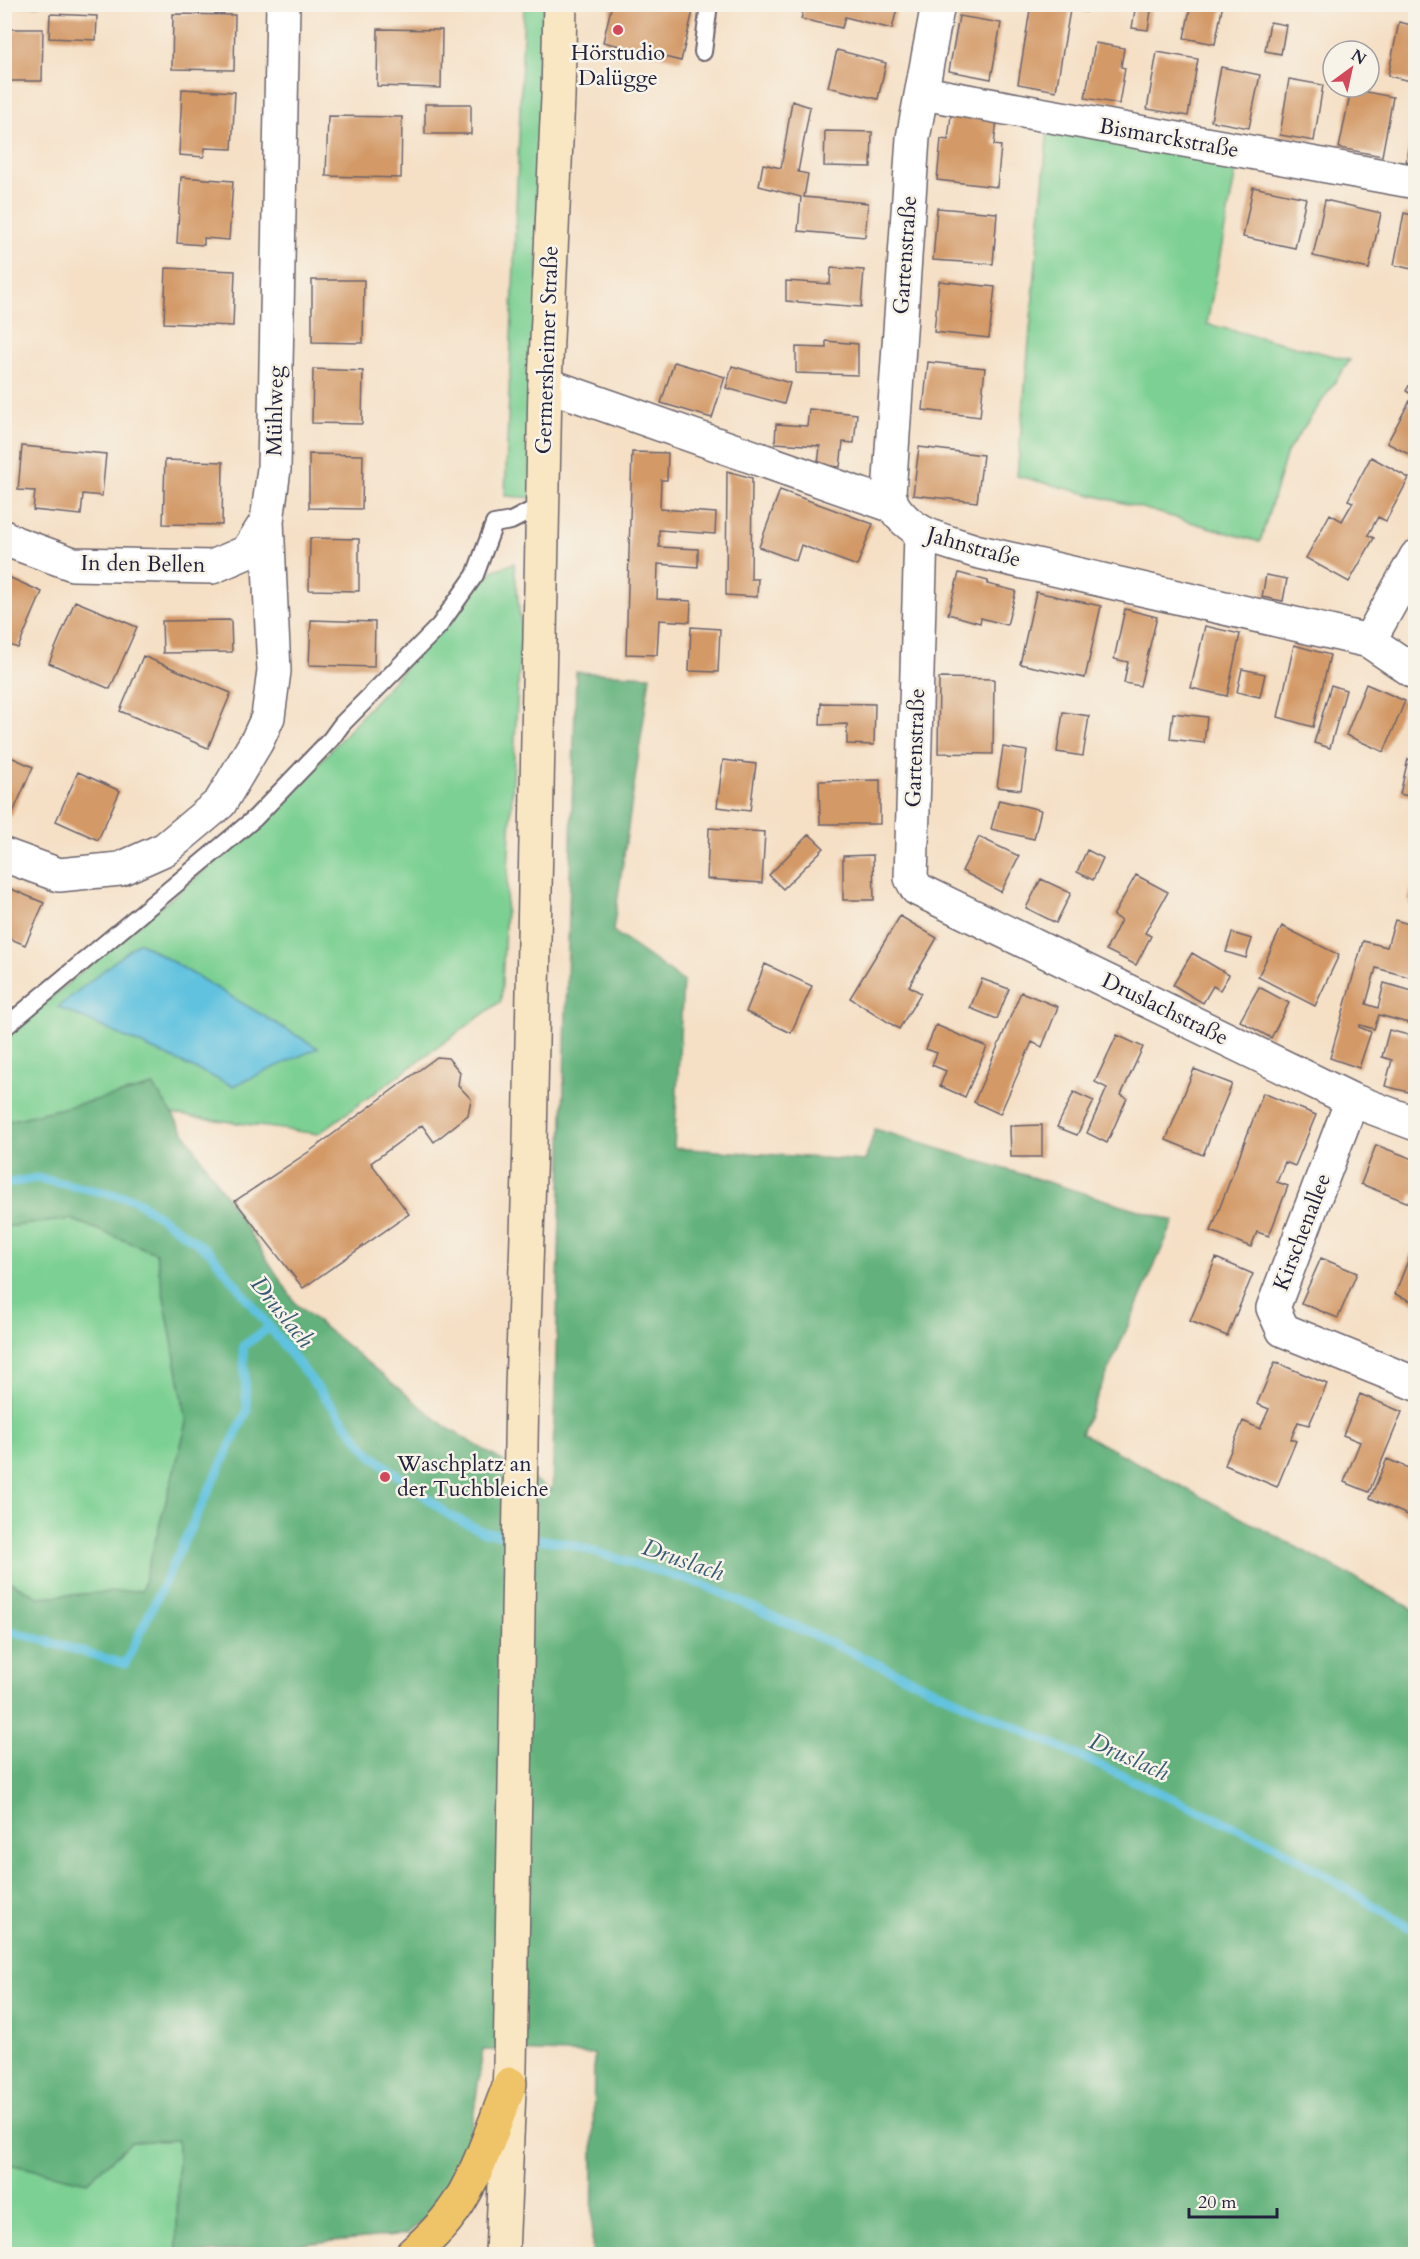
<svg xmlns="http://www.w3.org/2000/svg" width="1420" height="2259" viewBox="0 0 1420 2259" font-family="Cardo,serif">
  <rect width="100%" height="100%" fill="#f7f3e8"/>
  <filter id="ink" filterUnits="userSpaceOnUse"><feTurbulence type="fractalNoise" baseFrequency=".0167" numOctaves="2"/><feDisplacementMap in="SourceGraphic" scale="12" xChannelSelector="R" yChannelSelector="G"/><feConvolveMatrix kernelMatrix="1 2 1 2 8 2 1 2 1" color-interpolation-filters="sRGB"/></filter>
  <filter id="wash" filterUnits="userSpaceOnUse"><feTurbulence type="fractalNoise" baseFrequency=".008" numOctaves="4" result="noise"/><feDisplacementMap in="SourceGraphic" scale="24" xChannelSelector="R" yChannelSelector="G"/><feGaussianBlur stdDeviation="1.35" result="paint"/><feColorMatrix in="noise" values="0 0 0 0 0 0 0 0 0 0 0 0 0 0 0 0 0 1.4 0 .05"/><feComposite in="paint" operator="in"/></filter>
  <g filter="url(#wash)">
    <rect width="100%" height="100%" fill="#f5e0c6"/>
    <!-- green -->
    <path fill="#7bd093" stroke="#4e7967" stroke-width="1.5" d="M524,5H544L533,498L505,496Z
      M1048,129L1238,160L1207,324L1350,360L1287,452L1260,542L1135,506L1017,476Z
      M514,563L521,628L501,1001L318,1134L172,1114L153,1086L5,1122L4,1036L273,814L492,571Z
      M71,1219L156,1253L187,1423L142,1591L38,1597L5,1579L4,1227Z
      M178,2140L177,2254H5V2163L87,2182L131,2142Z"/>
    <!-- forest -->
    <path fill="#64b27d" stroke="#436a5c" stroke-width="1.5" d="M576,672L650,676L613,931L683,981L674,1148L865,1161L875,1129L1174,1221L1081,1433L1415,1610V2254H592L594,2054L483,2050L472,2126L444,2201L407,2234L197,2254H177L178,2140L131,2142L87,2182L5,2163V1579L38,1597L142,1590L187,1423L156,1253L71,1219L5,1227L4,1122L154,1086L296,1304L446,1427L552,1491Z"/>
    <!-- water -->
    <path fill="#61c2df" stroke="#42728d" stroke-width="1.5" d="M139,942L318,1048L233,1086L58,1007Z"/>
    <g fill="none" stroke-linecap="round" stroke-linejoin="round">
      <!-- stream -->
      <path stroke="#61c2df" stroke-width="9" d="M4,1184L37,1178L134,1199L210,1252L370,1454L449,1515L484,1532L566,1543L704,1585L1281,1848L1416,1932
        M4,1629L125,1664L247,1411L243,1346L270,1327"/>
    </g>
    <g id="blocks">
      <!-- building -->
      <path fill="#d39966" d="M13,4H39V7L13,6Z
        M612,4H666L693,11L681,61L603,42Z
        M805,4H898L892,29L845,17L842,28L801,19Z
        M1031,4H1088L1087,12L1070,10L1056,91L1018,84Z
        M1136,4H1152L1148,30L1132,28Z
        M1191,4H1223L1215,44L1184,38Z
        M50,14L97,16L96,40L49,38Z
        M173,14L235,15L234,70L172,69Z
        M959,16L1001,23L991,79L949,71Z
        M1270,22L1286,25L1281,54L1265,51Z
        M1399,22L1416,26V59L1411,81L1388,76Z
        M4,29H43L42,81H4Z
        M378,29L442,30L441,88L377,86Z
        M1095,43L1124,48L1121,67L1125,68L1119,104L1085,98Z
        M837,50L886,63L878,99L828,87Z
        M1157,52L1198,59L1188,116L1147,109Z
        M1221,67L1260,75L1249,128L1211,121Z
        M1289,79L1323,85L1314,141L1280,135Z
        M182,89L235,92L232,149L205,148L204,157L179,155Z
        M1351,89L1393,97L1382,156L1339,148Z
        M792,101L810,107L798,172L808,174L804,197L868,203L865,237L798,231L801,197L759,186L763,164L781,168Z
        M425,104H471V134H425Z
        M951,115L997,120L994,145L1001,146L997,187L937,180L941,139L948,140Z
        M328,116L402,117L401,178L326,176Z
        M1414,117H1416V163L1406,161Z
        M825,131L872,132L871,167L824,166Z
        M181,177L233,181L229,240L204,238V245L177,243Z
        M1253,187L1306,198L1295,248L1243,237Z
        M1325,200L1381,213L1369,269L1313,256Z
        M937,208L997,213L993,264L933,260Z
        M1404,213L1416,216V270L1394,265Z
        M166,268L235,271L233,326L164,323Z
        M831,268L864,270L861,307L786,301V281L830,284Z
        M312,280H364L363,343L312,342Z
        M939,281L995,287L989,338L934,332Z
        M826,341L858,344V375L796,373V347L826,348Z
        M674,362L725,377L712,418L661,403Z
        M928,362L985,368L980,417L923,410Z
        M732,366L790,383L784,404L726,388Z
        M313,369L363,371L362,424L312,423Z
        M1416,373V458L1387,443L1413,395L1406,391Z
        M809,409L857,414L854,443L843,442L840,467L818,465L820,446L775,443L776,424L807,426Z
        M22,446L106,454L102,496L83,494L81,515L33,510L35,491L18,490Z
        M919,447L983,455L977,502L913,495Z
        M632,452L668,453L667,480H661L660,509L716,513L715,534L659,530V547L698,549V567L658,564L657,599L691,601L690,622L659,620L657,655L626,654Z
        M309,454L363,455L362,509L309,508Z
        M1371,457L1409,478L1386,521L1378,517L1368,535L1374,538L1349,582L1306,558L1330,514L1342,521L1353,502L1348,500Z
        M165,460L223,462L222,525L163,524Z
        M727,471L752,478L751,579H758L757,597L726,595Z
        M780,490L873,524L857,566L801,545L796,561L759,547Z
        M310,538L359,539V591L309,590Z
        M959,573L988,581L987,584L1016,591L1007,625L981,618L980,623L948,614Z
        M4,575L42,592L18,648L4,643Z
        M1266,575L1287,579L1283,601L1262,597Z
        M1036,592L1101,606L1085,678L1020,664Z
        M75,601L137,627L110,689L49,663Z
        M1125,609L1157,617L1140,686L1124,683L1128,662L1114,659Z
        M231,620L232,652L163,653L162,621Z
        M311,620L375,622L374,667L309,665Z
        M1205,626L1240,634L1227,696L1191,688Z
        M691,627L720,629L718,672L689,671Z
        M1294,645L1330,655L1313,727L1278,717Z
        M143,656L231,693L208,748L120,711Z
        M1242,669L1265,674L1260,697L1237,692Z
        M939,678L994,679L993,754L938,753Z
        M1366,684L1405,701L1384,752L1346,735Z
        M1331,685L1346,690L1330,748L1314,743Z
        M821,703L875,704L874,745L847,744V724L820,725Z
        M1063,712L1089,716L1083,756L1057,752Z
        M1173,713L1207,717L1204,743L1170,739Z
        M1003,747L1027,751L1021,790L997,787Z
        M4,754L33,767L11,817L4,814Z
        M1408,759L1416,761V798L1400,794Z
        M723,760L756,764L750,811L717,807Z
        M78,772L120,791L98,840L56,821Z
        M880,780V824H820L819,781Z
        M999,800L1041,810L1034,839L991,829Z
        M709,828L765,832L762,883L707,879Z
        M809,834L824,848L783,889L769,875Z
        M979,837L1019,856L1001,892L962,871Z
        M1087,850L1103,858L1093,880L1077,872Z
        M873,855L874,900H843V856Z
        M1136,875L1168,892L1145,933L1151,936L1136,965L1106,950L1121,920L1113,916Z
        M1416,875V903L1408,901Z
        M1041,879L1071,893L1056,923L1026,908Z
        M4,886L44,903L25,945L4,936Z
        M900,916L937,938L909,986L921,993L899,1029L850,998Z
        M1395,920L1416,926V979L1376,968L1366,1004L1378,1008L1384,983L1416,992V1013L1412,1024L1379,1015L1374,1029L1360,1025L1359,1027L1371,1032L1359,1068L1330,1058L1363,941L1387,947Z
        M1282,926L1339,955L1315,1006L1258,977Z
        M1232,933L1252,939L1246,958L1226,952Z
        M1192,953L1229,975L1220,990L1213,986L1203,1003L1173,985Z
        M765,964L812,986L791,1033L746,1012Z
        M982,979L1009,989L997,1019L970,1008Z
        M1259,987L1289,1003L1271,1038L1240,1021Z
        M1021,992L1058,1007L1042,1047L1032,1042L1000,1114L974,1102Z
        M936,1025L987,1047L965,1097L940,1086L946,1071L932,1065L937,1053L926,1049Z
        M1389,1030L1416,1037V1094L1385,1086L1392,1060L1382,1057Z
        M1117,1035L1143,1047L1121,1095L1127,1098L1107,1143L1087,1133L1107,1088L1095,1082Z
        M437,1057L448,1058L460,1072L458,1085L471,1099L468,1115L434,1142L422,1125L371,1163L409,1214L303,1288L235,1201L310,1151Z
        M1194,1069L1232,1084L1203,1155L1166,1140Z
        M1074,1092L1094,1101L1077,1135L1057,1127Z
        M1263,1093L1316,1115L1295,1166L1285,1162L1277,1182L1288,1186L1269,1236L1257,1232L1251,1247L1211,1231Z
        M1042,1125V1157H1011L1010,1126Z
        M1376,1145L1416,1160V1196L1412,1194L1409,1203L1361,1184Z
        M1411,1253L1416,1254V1303L1395,1294Z
        M1216,1258L1253,1274L1227,1336L1190,1321Z
        M1321,1258L1357,1273L1338,1318L1301,1303Z
        M1275,1362L1327,1384L1309,1425L1298,1422L1291,1439L1296,1441L1277,1487L1225,1465L1243,1421L1260,1429L1269,1409L1257,1404Z
        M1360,1394L1402,1412L1369,1492L1344,1482L1360,1442L1343,1435Z
        M1387,1459L1416,1471V1509L1412,1517L1370,1498Z"/>
    </g>
  </g>
  <g filter="url(#ink)">
    <use href="#blocks" fill-opacity="0" stroke="#6c646c" stroke-width="1.5"/>
    <g fill="none" stroke-linecap="round" stroke-linejoin="round">
      <defs>
        <path id="lane" d="M703,52L709,4
          M4,1028L255,818L331,739L342,724L439,626L475,575L494,524L511,521L542,505"/>
        <path id="street" d="M923,93L1416,182
          M545,384L893,506C913,536 943,540 975,551L1369,641L1416,673
          M893,506L889,494L913,138L938,4
          M921,534L911,878L917,889L1352,1100L1416,1124
          M4,537L15,543L73,564L212,567L247,552L267,521
          M1369,641L1416,557
          M4,855L59,875L120,869L165,849L220,803L257,741L268,717L274,671L267,521L274,469L283,4
          M1352,1100L1273,1308L1283,1330L1416,1384"/>
        <path id="secondary" d="M502,2254L510,2067L522,1388L530,1144L545,384L558,97L560,4"/>
        <path id="highway" d="M412,2254C427,2241 441,2228 453,2211C477,2179 494,2123 510,2084"/>
      </defs>
      <!-- lane casing -->
      <use href="#lane" stroke="#6c646c" stroke-width="20"/>
      <!-- street casing -->
      <use href="#street" stroke="#6c646c" stroke-width="36"/>
      <!-- secondary casing -->
      <use href="#secondary" stroke="#6c646c" stroke-width="36"/>
      <!-- highway casing -->
      <use href="#highway" stroke="#6c646c" stroke-width="36"/>
      <!-- lane -->
      <use href="#lane" stroke="#fff" stroke-width="16"/>
      <!-- street -->
      <use href="#street" stroke="#fff" stroke-width="33"/>
      <!-- secondary -->
      <use href="#secondary" stroke="#f9e7c3" stroke-width="33"/>
      <!-- highway -->
      <use href="#highway" stroke="#efc469" stroke-width="33"/>
    </g>
  </g>
  <!-- markers -->
  <g fill="#d1495b" stroke="#f7f3e8" stroke-width="2">
    <circle cx="618" cy="30" r="6"/>
    <circle cx="385" cy="1477" r="6"/>
  </g>
  <g text-anchor="middle" dominant-baseline="central" stroke-width="5" stroke-linejoin="round" paint-order="stroke">
    <!-- poi labels -->
    <g font-size="22" fill="#22223b" stroke="#f7f3e8">
      <text x="618" y="53">Hörstudio<tspan x="618" dy="25">Dalügge</tspan></text>
      <text x="397" y="1464" text-anchor="start">Waschplatz an<tspan x="397" dy="25">der Tuchbleiche</tspan></text>
    </g>
    <!-- street labels -->
    <g font-size="22" fill="#22223b" stroke="#f7f3e8">
      <text transform="translate(1169 138) rotate(10)">Bismarckstraße</text>
      <text transform="translate(905 255) rotate(-86)">Gartenstraße</text>
      <text transform="translate(547 350) rotate(-88)">Germersheimer Straße</text>
      <text transform="translate(275 411) rotate(-89)">Mühlweg</text>
      <text transform="translate(974 547) rotate(16)">Jahnstraße</text>
      <text transform="translate(143 564) rotate(1)">In den Bellen</text>
      <text transform="translate(915 748) rotate(-88)">Gartenstraße</text>
      <text transform="translate(1165 1009) rotate(26)">Druslachstraße</text>
      <text transform="translate(1302 1232) rotate(-69)">Kirschenallee</text>
    </g>
    <!-- water labels -->
    <g font-size="24" font-style="italic" fill="#385a74" stroke="#f7f3e8">
      <text transform="translate(282 1312) rotate(51)">Druslach</text>
      <text transform="translate(683 1560) rotate(19)">Druslach</text>
      <text transform="translate(1129 1757) rotate(24)">Druslach</text>
    </g>
  </g>
  <!-- margin -->
  <rect width="1420" height="2259" fill="none" stroke="#f7f3e8" stroke-width="24"/>
  <!-- north arrow -->
  <g transform="translate(1351 69) rotate(33)"><circle r="28" fill="#f7f3e8" stroke="#a29fa3" stroke-width="1.5"/>
  <path d="M0-4.5L10 22L0 15L-10 22Z" fill="#d1495b"/>
  <text y="-9" font-size="16" font-weight="bold" text-anchor="middle" fill="#22223b">N</text>
  </g>
  <!-- scale -->
  <path d="M1189 2208v9h88v-9" fill="none" stroke="#22223b" stroke-width="3"/>
  <text x="1198" y="2208" font-size="18" fill="#22223b" stroke="#f7f3e8" stroke-width="4.5" paint-order="stroke">20 m</text>
</svg>
